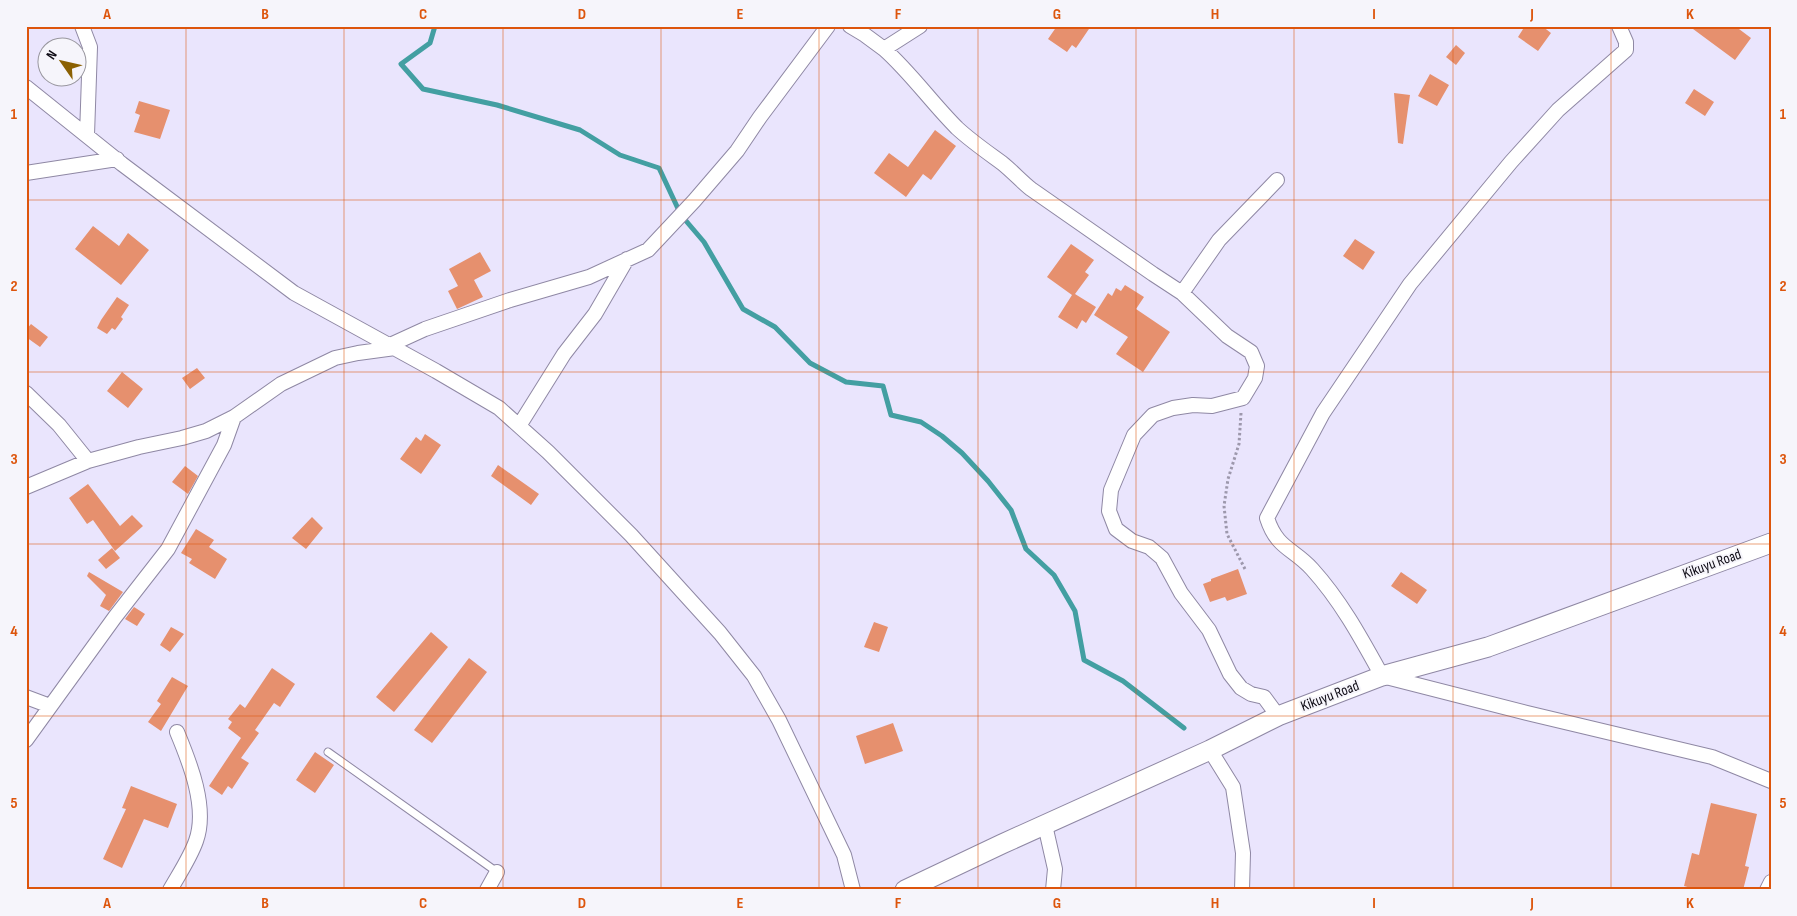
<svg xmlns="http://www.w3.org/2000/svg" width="1797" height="916" viewBox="0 0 1797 916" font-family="'Sofia Sans Condensed',sans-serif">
  <rect width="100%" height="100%" fill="#eae5fd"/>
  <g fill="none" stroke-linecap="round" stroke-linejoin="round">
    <!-- stream -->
    <path stroke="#439fa2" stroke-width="5" d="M435,26L430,43L401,64L423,89L497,105L580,130L620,155L659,168L681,215L704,242L743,309L775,327L810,363L846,382L883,386L891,415L921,422L942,436L962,453L988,481L1011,510L1026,549L1054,575L1075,611L1084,660L1123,681L1184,728"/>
  </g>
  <!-- building -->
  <path fill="#e6906e" d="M1057,26H1091L1076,48L1072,45L1067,52L1048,39Z
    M1525,26H1542L1551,33L1538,51L1518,37Z
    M1689,26H1735L1751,38L1735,60Z
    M1456,45L1465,53L1456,65L1446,57Z
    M1430,74L1449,85L1437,106L1418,96Z
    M1694,89L1714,102L1705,116L1685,103Z
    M1394,93L1410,95L1403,144L1398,143Z
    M139,101L170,110L160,139L134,132L140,115L135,113Z
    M935,130L956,146L931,180L923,174L906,197L874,173L889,153L908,167Z
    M93,226L119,246L128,233L149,250L121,285L75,249Z
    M1355,239L1375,252L1363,270L1343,256Z
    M1071,244L1094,260L1085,272L1089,275L1075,294L1096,307L1086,323L1082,320L1077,329L1058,317L1072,295L1047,277Z
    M480,252L491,271L474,280L483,297L457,309L448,291L458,286L449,269Z
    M1125,285L1144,297L1136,309L1170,332L1143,372L1116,354L1128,337L1094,315L1108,293L1112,296L1116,288L1121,291Z
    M117,297L129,305L121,317L123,319L115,330L112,328L107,334L97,328L101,320Z
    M31,324L48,337L40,347L26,337V330Z
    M197,368L205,378L190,389L182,378Z
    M122,372L143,389L128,408L107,391Z
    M425,434L441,445L421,474L400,459L416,437L421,441Z
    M498,465L539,494L531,505L491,476Z
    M185,466L198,476L188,494L172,482Z
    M88,484L120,526L132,515L143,526L115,551L93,520L87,524L69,498Z
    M312,517L323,528L306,549L292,538Z
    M196,529L214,540L209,547L227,559L215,579L189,563L192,559L181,553Z
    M112,548L120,558L106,569L98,560Z
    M1238,569L1247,594L1227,601L1225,597L1210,602L1203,584L1211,581V579Z
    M89,572L123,592L109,611L100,606L106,595L87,576Z
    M1401,572L1427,590L1417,604L1391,586Z
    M134,607L145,614L137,626L125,619Z
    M874,622L888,627L879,652L864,647Z
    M171,627L184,634L170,652L160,645Z
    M431,632L448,647L394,712L376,697Z
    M469,658L487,672L432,743L414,730Z
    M272,668L295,684L280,707L274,703L255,730L259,733L241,758L249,763L232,789L228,786L222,795L209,786L241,738L228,728L232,722L228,719L240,704L245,708Z
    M172,677L188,686L161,731L148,722L161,704L157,701Z
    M893,723L903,751L865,764L856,736Z
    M315,752L334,765L315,793L296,780Z
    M131,786L177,804L168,828L144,819L122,868L103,859L126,809L122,808Z
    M1711,803L1757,814L1745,866L1749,867L1743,890H1698L1684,886L1692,853L1699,855Z"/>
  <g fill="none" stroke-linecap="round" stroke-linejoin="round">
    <defs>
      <path id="lane" d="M328,752L497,872"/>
      <path id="street" d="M82,26L90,47L87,135
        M850,26L865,35L884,49L920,26
        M1619,26L1626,42V50L1558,110L1511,162L1410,284L1323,413L1267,518C1277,549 1293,548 1312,569C1341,601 1361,638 1382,676L1527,713L1712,757L1771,781
        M884,49C911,73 931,102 957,128C971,141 987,152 1002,163C1012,171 1021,181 1031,189L1153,274L1182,293L1227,336L1251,352L1257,366L1255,378L1243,398L1212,406L1193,405L1173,408L1153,415L1134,435L1111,490L1109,511L1116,529L1132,541L1149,547L1162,558L1181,593L1209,630L1230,674L1241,688L1251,694L1264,697L1278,716
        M26,87L122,164L294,293L436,371L499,408L548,452L631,535L720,633L754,676L779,720L844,855L853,890
        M26,173L117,159
        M1182,293L1219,240L1277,180
        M390,345L425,329L510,300L589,277L648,250L694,201L737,151L760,117L828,26
        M26,393L59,425L88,461
        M519,426L564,354L595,314L627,259
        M26,487L88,461L139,447L182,438L206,431L234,417L281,384L335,358L358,353L395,348
        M26,697L50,706
        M26,740L115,617L168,549L224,445L234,417
        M1210,750L1233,787L1243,853L1242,890
        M1045,825L1055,869L1053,890
        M170,890C179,874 190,858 196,841C208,808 190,763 177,732
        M487,890L497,872
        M1767,890L1771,882"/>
      <path id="secondary" d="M905,890L1002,844L1210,750L1278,716L1382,676L1488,647L1771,543"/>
    </defs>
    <!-- lane casing -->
    <use href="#lane" stroke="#8f88a4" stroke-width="9"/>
    <!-- street casing -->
    <use href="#street" stroke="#8f88a4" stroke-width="16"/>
    <!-- secondary casing -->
    <use href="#secondary" stroke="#8f88a4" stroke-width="21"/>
    <!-- path -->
    <path stroke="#9d98ac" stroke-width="3" stroke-dasharray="2.5 2.5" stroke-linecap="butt" d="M1241,413L1239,444L1228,479L1224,506L1227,534L1245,569"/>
    <!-- lane -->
    <use href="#lane" stroke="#fff" stroke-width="7"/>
    <!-- street -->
    <use href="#street" stroke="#fff" stroke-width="14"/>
    <!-- secondary -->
    <use href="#secondary" stroke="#fff" stroke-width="19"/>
  </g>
  <!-- grid -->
  <path fill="none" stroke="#dd550c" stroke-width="1" stroke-opacity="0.55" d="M186,26V890M344,26V890M503,26V890M661,26V890M819,26V890M978,26V890M1136,26V890M1294,26V890M1453,26V890M1611,26V890M26,200H1771M26,372H1771M26,544H1771M26,716H1771"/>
  <g text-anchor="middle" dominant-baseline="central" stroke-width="4" stroke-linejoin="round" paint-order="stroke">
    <!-- street labels -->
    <g font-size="15" fill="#0e0b15" stroke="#f6f5fb">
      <text transform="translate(1712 564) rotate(-20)">Kikuyu Road</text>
      <text transform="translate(1330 696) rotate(-21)">Kikuyu Road</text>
    </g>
  </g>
  <!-- border -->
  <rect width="1797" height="916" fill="none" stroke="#f6f5fb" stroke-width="55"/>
  <!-- north arrow -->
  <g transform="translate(62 62) rotate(304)"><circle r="24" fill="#f6f5fb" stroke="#99979f"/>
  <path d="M0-4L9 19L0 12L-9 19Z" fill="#8b6103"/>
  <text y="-8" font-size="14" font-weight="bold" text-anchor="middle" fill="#0e0b15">N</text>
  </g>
  <rect x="28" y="28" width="1742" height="860" fill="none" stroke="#dd550c" stroke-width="2"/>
  <g font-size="16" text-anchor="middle" font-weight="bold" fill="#dd550c">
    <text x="107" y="19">A</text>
    <text x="265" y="19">B</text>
    <text x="423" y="19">C</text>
    <text x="582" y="19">D</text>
    <text x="740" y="19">E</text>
    <text x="898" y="19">F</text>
    <text x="1057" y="19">G</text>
    <text x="1215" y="19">H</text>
    <text x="1374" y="19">I</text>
    <text x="1532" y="19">J</text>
    <text x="1690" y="19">K</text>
    <text x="14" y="119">1</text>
    <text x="1783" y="119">1</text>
    <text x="14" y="291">2</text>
    <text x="1783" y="291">2</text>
    <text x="14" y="464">3</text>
    <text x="1783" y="464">3</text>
    <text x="14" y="636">4</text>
    <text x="1783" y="636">4</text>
    <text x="14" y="808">5</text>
    <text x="1783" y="808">5</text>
    <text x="107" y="908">A</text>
    <text x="265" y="908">B</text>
    <text x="423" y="908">C</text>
    <text x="582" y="908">D</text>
    <text x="740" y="908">E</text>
    <text x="898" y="908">F</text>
    <text x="1057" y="908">G</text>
    <text x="1215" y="908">H</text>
    <text x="1374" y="908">I</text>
    <text x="1532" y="908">J</text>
    <text x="1690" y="908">K</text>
  </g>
</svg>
